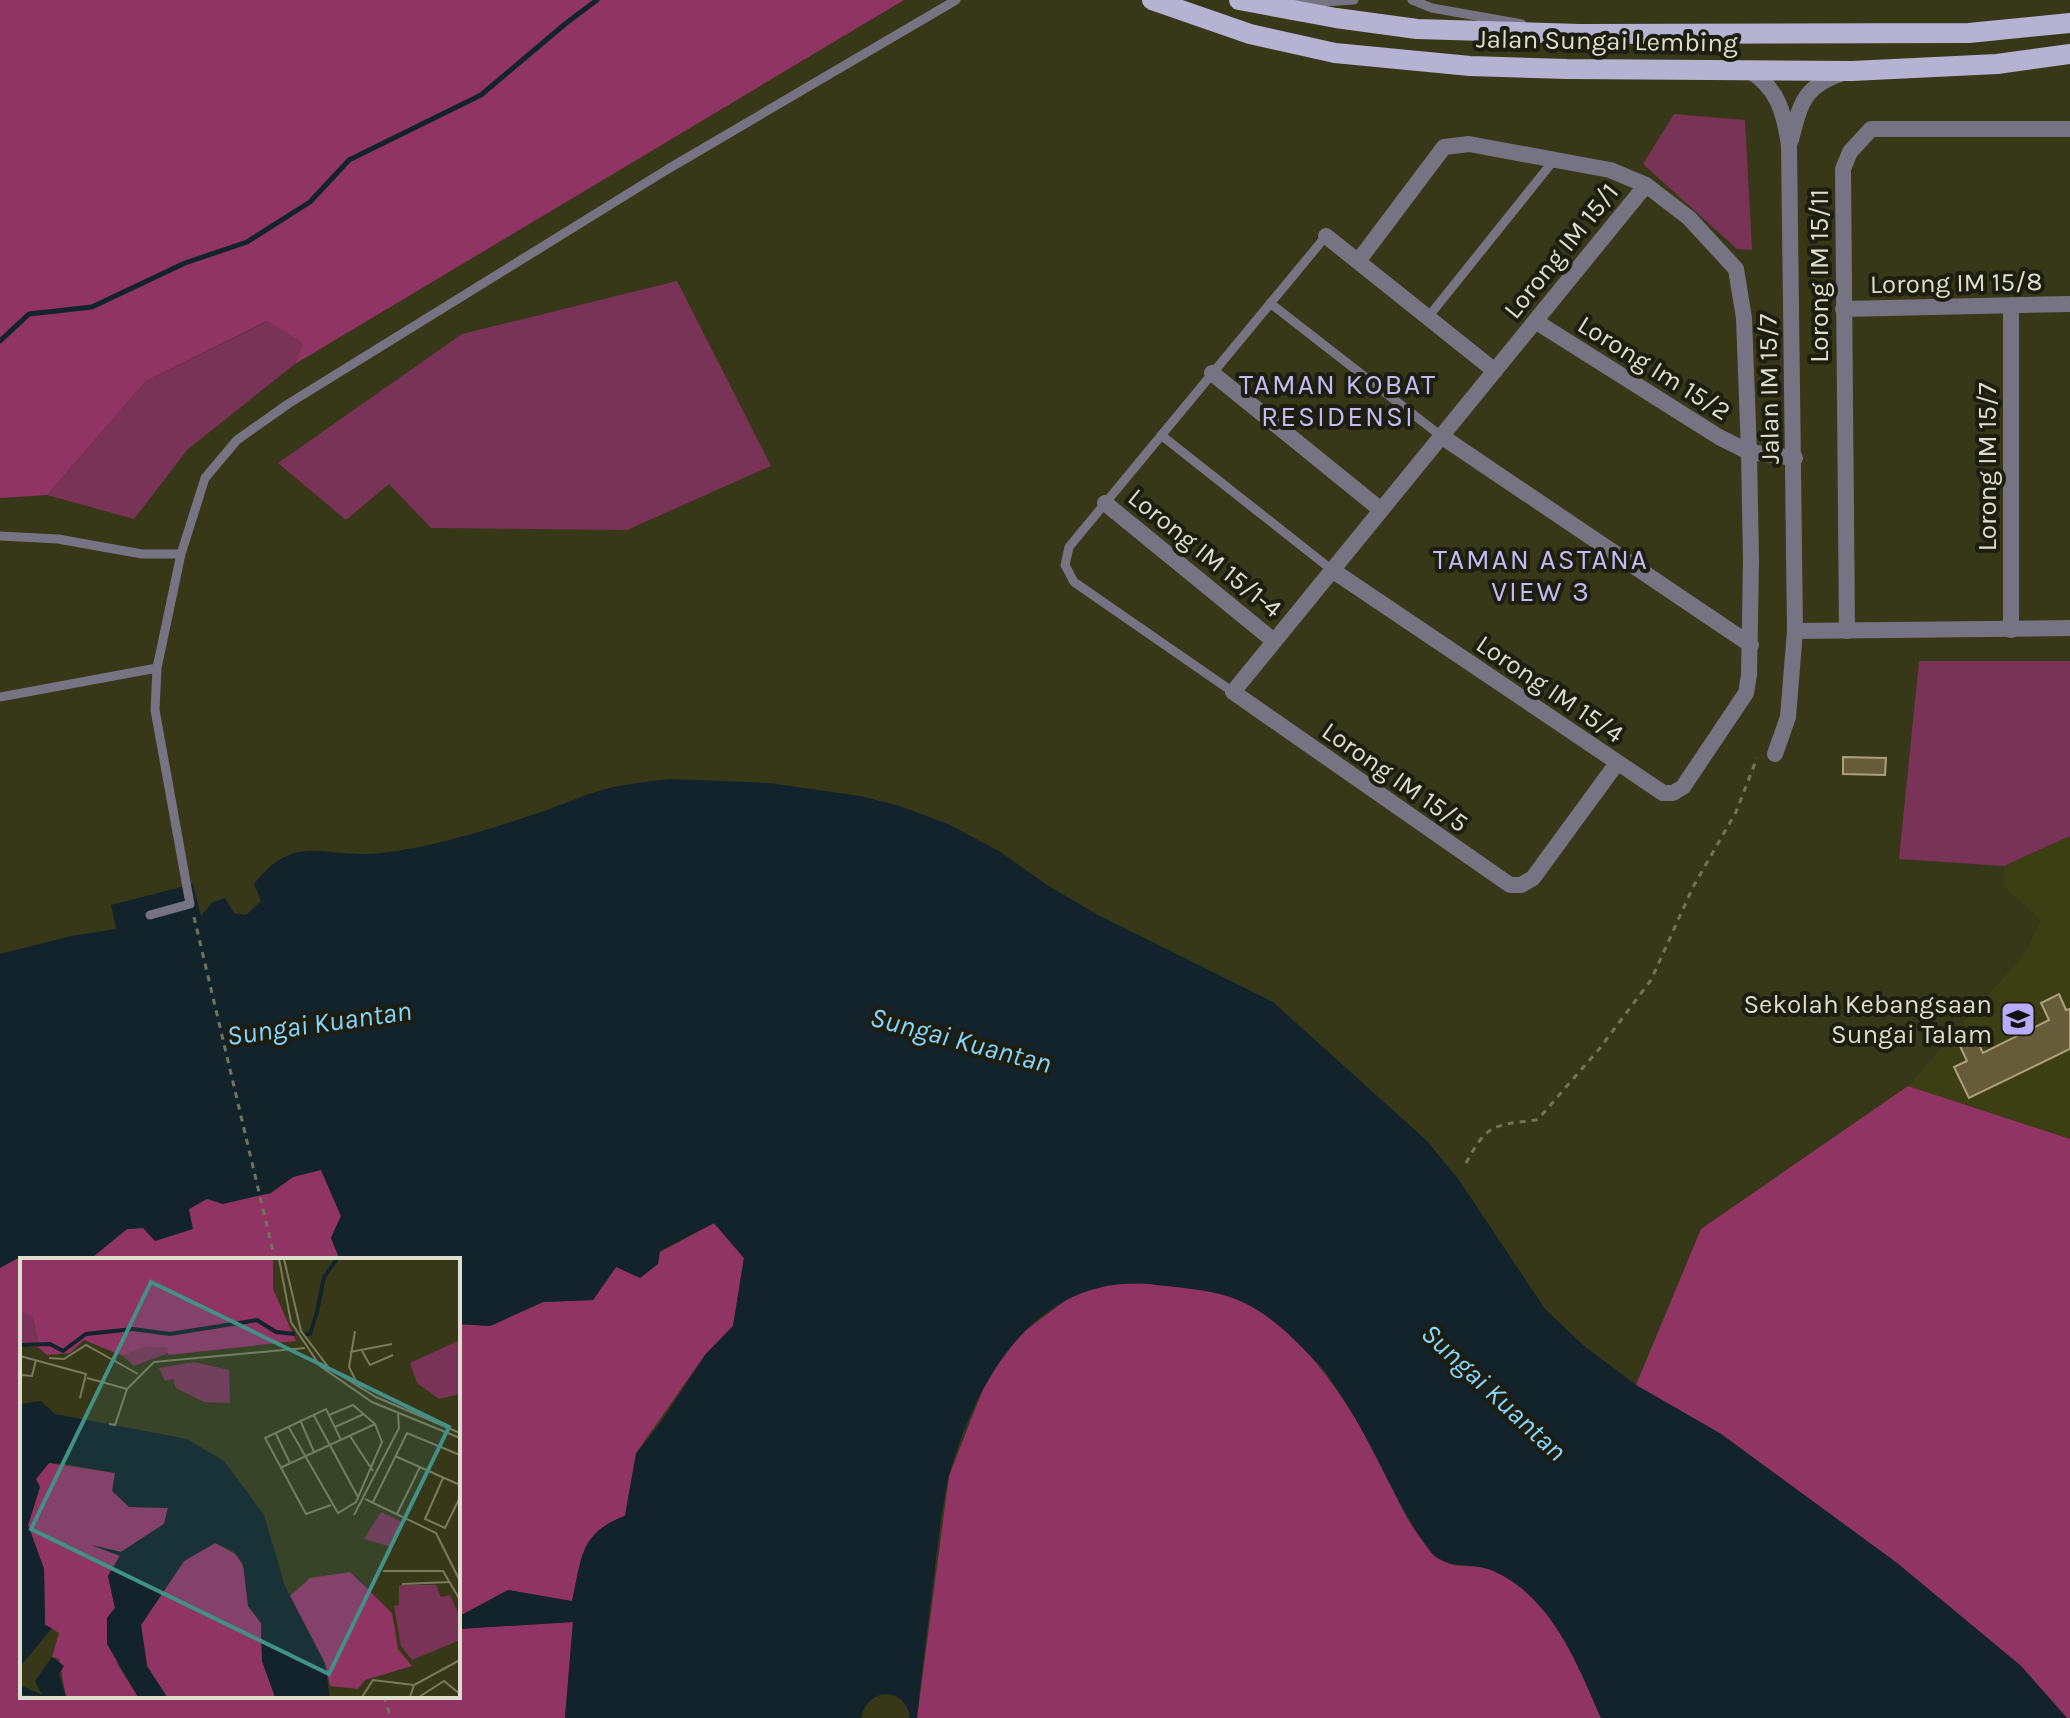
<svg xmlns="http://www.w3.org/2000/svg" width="2070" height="1718" viewBox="0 0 2070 1718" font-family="Karla,sans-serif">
  <rect width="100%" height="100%" fill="#363817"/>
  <!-- built -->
  <path fill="#3c3e14" d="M2070,836V1139L1908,1086L2025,953L2041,920L2003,886L2004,866Z"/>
  <!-- green -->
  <path fill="#793356" d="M1674,114L1745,120L1752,250L1737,249L1643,164Z
    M677,281L771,466L627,530L431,528L389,484L346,520L278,463L462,334Z
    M268,321L303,343L295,364L188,449L134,519L47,495L146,381Z
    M1919,661H2070V836L2004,866L1899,859Z"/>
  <!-- forest -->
  <path fill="#903464" d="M0,0H904L295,364L303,343L267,321L146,381L47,495L0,498Z
    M1908,1086L2070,1139V1718H2067L2021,1666L1897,1563L1721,1434L1636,1385L1701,1229Z
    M321,1169L341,1216L331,1238L340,1260H22V1696H458V1629L573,1622L565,1718H0V1268L19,1257L89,1260L127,1229L143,1228L189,1209L207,1198L270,1194L293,1177Z
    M714,1223L744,1258L733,1326L705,1355L636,1453L625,1516C579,1533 582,1559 572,1602L508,1590L463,1614H458V1324L490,1326L543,1302L593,1300L616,1267L660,1252Z
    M1146,1283C1174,1287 1203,1288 1230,1297C1294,1318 1346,1398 1376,1455C1390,1481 1401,1512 1419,1536C1424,1543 1441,1561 1450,1564C1463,1568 1478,1564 1492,1570C1552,1595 1577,1663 1601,1718H917L949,1476L983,1389L1003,1356L1022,1333L1073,1295L1104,1285Z"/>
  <!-- water -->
  <path fill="#12232b" d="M671,779L769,783L860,796L900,806L950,825L999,851L1047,885L1100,916L1273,1002L1426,1140L1459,1180L1545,1309L1583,1345L1636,1385L1721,1434L1897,1563L2021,1666L2067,1718H1601C1577,1663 1551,1595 1491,1570C1471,1562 1444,1570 1430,1551C1394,1503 1375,1446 1342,1397C1335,1387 1329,1376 1321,1367C1296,1340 1265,1308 1230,1297C1207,1289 1181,1288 1157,1285C1039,1270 977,1376 949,1476C942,1505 939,1537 935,1566C929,1617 922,1667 917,1718H910C906,1687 868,1686 861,1718H565L573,1622L458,1629V1614H464L508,1590L572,1601C582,1558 579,1533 625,1516L636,1454L661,1422L705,1355L733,1326L744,1258L714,1223L660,1251L658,1264L640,1278L616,1267L593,1300L543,1302L490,1326L458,1324V1260H340L331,1238L341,1216L321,1170L293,1177L270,1193L223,1204L207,1199L189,1209L193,1229L155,1241L143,1228L127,1229L89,1260L20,1257L0,1268V954L71,936L116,929L111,905L193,884L201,916L213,902L225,898L234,913L246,915L261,901L254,884C297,830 324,860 382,853C435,847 491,829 541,812C562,805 583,795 605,789C627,784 649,781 671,779Z"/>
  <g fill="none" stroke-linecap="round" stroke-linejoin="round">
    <!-- stream -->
    <path stroke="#12232b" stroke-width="5" d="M0,341L29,314L92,307L185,263L247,242L310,202L349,160L481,95L565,24L597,0"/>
  </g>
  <!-- building -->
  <path fill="#675c3a" stroke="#ada07d" stroke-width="2" d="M1843,757L1886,758L1885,775L1843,774Z
    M2059,994L2066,1010L2070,1009V1049L1969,1098L1954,1067L1967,1061L1959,1044L1975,1036L1983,1053L2049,1020L2041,1003Z"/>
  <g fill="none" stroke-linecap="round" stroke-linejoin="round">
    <!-- path -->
    <path stroke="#727458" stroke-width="3" stroke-dasharray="6 6" stroke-linecap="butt" d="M194,917L275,1260
      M1466,1163C1487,1124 1493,1125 1536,1120L1540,1117L1600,1048L1651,980L1693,887L1736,812L1757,758
      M384,1696L391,1718"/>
    <!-- service -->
    <path stroke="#767483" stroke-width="9" d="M1412,0L1432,8L1522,24
      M1294,4L1354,0
      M1270,303L1441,436
      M1429,316L1554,160
      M1161,435L1332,570
      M0,536L58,539L142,554H181
      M1233,692L1074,582L1065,565L1069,547L1326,236
      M0,697L157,668
      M150,915L190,904L155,710L157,668L181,554L205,478L237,440L288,404L668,169L956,0"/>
    <!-- minor -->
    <path stroke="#767483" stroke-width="16" d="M1326,236L1495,371
      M2011,305V630
      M1843,309L2070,304
      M1535,321L1719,437L1749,452L1795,458
      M1212,373L1381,510
      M1441,436L1751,645
      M1105,503L1274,641
      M1332,570L1663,793H1673L1683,787L1746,693L1749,675L1751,561L1749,452L1744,318L1736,269L1689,218L1646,185L1610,170L1469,144L1444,147L1359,260
      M1847,631L1843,169L1850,152L1871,129H2070
      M1775,754L1788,717L1795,631
      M1617,763L1533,878L1521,885H1510L1233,692L1646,185"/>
    <!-- tertiary -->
    <path stroke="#767483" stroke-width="16" d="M1748,70C1778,87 1784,113 1789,145L1795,631L2070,628
      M1791,140C1800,105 1803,87 1840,74"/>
    <!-- primary -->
    <path stroke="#b6b2d1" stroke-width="20" d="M1152,0L1250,34L1335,53L1470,66L1567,69L1852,71L1997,64L2070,54
      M1239,0L1336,18L1417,29L1579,34L1969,33L2070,23"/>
  </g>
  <!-- icons -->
  <defs>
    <symbol id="school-square" viewBox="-11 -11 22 22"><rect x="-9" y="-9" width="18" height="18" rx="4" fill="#b8abf7" stroke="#1d1e10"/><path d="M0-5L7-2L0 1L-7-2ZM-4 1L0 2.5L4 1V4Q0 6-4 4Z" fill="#111"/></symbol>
  </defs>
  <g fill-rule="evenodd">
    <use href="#school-square" x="1998" y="999" width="40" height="40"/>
  </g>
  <g text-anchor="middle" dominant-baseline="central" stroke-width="8" stroke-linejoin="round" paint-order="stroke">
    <!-- street labels -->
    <g font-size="26" fill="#dddfcc" stroke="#1d1e10">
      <text transform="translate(1607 41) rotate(1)">Jalan Sungai Lembing</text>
      <text transform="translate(1561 251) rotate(-51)">Lorong IM 15/1</text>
      <text transform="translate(1819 276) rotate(-90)">Lorong IM 15/11</text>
      <text transform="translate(1956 283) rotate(-1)">Lorong IM 15/8</text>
      <text transform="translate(1654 368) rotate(32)">Lorong Im 15/2</text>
      <text transform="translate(1769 389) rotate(-91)">Jalan IM 15/7</text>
      <text transform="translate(1987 467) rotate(-90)">Lorong IM 15/7</text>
      <text transform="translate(1205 553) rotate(39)">Lorong IM 15/1-4</text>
      <text transform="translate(1550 689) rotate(34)">Lorong IM 15/4</text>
      <text transform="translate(1395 777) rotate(35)">Lorong IM 15/5</text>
    </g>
    <!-- poi labels -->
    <g font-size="26" fill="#dddfcc" stroke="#1d1e10" text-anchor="end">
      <text x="1992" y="1004">Sekolah Kebangsaan<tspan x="1992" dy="30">Sungai Talam</tspan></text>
    </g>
    <!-- neighbourhood labels -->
    <g font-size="28" letter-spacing="2" fill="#c3bbf4" stroke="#1d1e10">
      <text x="1338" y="384">TAMAN KOBAT<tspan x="1338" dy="32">RESIDENSI</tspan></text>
      <text x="1541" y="559">TAMAN ASTANA<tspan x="1541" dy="32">VIEW 3</tspan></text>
    </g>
    <!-- water labels -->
    <g font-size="28" font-style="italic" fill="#84d6ff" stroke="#1d1e10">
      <text transform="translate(319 1023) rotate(-8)">Sungai Kuantan</text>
      <text transform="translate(961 1040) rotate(15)">Sungai Kuantan</text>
      <text transform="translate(1494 1392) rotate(43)">Sungai Kuantan</text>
    </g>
  </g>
  <!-- overview -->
  <g transform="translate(20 1258)">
    <rect width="440" height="440" fill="#363817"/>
    <path d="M0,54L13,59L19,90L0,87ZM440,82V136L419,141L397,125L390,105ZM126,89H147L151,94L114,108L103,98ZM174,104L209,112L210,145L184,144L156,130L153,121L145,123L139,110ZM361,254L384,265L372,289L344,281ZM379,327H416L421,339L430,337L440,359V382L392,402L381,388L374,348L379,347Z" fill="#793356"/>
    <path d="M0,1H253V31L276,83L148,97L147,89H126L103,98L64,82L50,95L27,97L19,90L13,59L0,54ZM29,205L95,215L109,249L148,250L144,266L101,294L71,287L100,297L88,318L95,350L87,360L98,407L118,439H46L39,401L32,399L39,375L25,367L24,311L8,267L20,229L16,221ZM195,285L217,297L226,314L228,348L241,365L242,403L255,439H147L127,408L121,367L164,303ZM330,314L372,355L378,391L392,408L345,422L338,431L310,428L305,405L270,338L290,320Z" fill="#903464"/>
    <path d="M21,143L35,156L167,181L204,203L244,257L265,328L305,406L310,439H255L242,403L241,365L228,348L223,306L213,293L195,285L164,303L121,367L127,408L147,439H118L87,386V360L95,350L88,318L100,298L71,287L101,294L144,266L148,250L109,249L92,233L95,215L46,206L29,205L16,221L20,229L8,267L24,311L25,367L32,370L0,409V146ZM32,399L44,408L39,416L46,439L0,437V427L22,437L15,423Z" fill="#12232b"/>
    <path fill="none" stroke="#12232b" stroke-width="4" d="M285,76H290L297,54L304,19L317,1M0,87L30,86L43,93L66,76L113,71L150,76L237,62L256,74L275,76"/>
    <path fill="none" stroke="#797b5f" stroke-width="2" d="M259,1L271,64L300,108L352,144L440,180M264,1L281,73L309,110L356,139L440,175M335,73L329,109L337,125M342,93L350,107L373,97M330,94L372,86M0,98L66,116L60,140M29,100L44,101L66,87L118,116M1,117L12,118L16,102M67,120L107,131M293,156L338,239M280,162L294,194M89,166L95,167L107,131L134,104L285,90M268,168L318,255L336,244L362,184L355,166L333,147L309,157M315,169L344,156M255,174L270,205M330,178L353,213M375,198L440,227M260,210L355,166M423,220L405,261L425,270L440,239M345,241L416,275L440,323M353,244L387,175L440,197M311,247L286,256L245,180L306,151L321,182M377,256L400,209M334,257L379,170L378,156M363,313H423L440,342M382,326L430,324M342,439L353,422L394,427M390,439L394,427L440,402M399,439L424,423L440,436"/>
    <path fill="#429086" fill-opacity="0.15" stroke="#429086" stroke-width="4" d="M131,24L429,169L309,416L11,271Z"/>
    <rect width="440" height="440" fill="none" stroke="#dddfcc" stroke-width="4"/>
  </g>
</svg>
